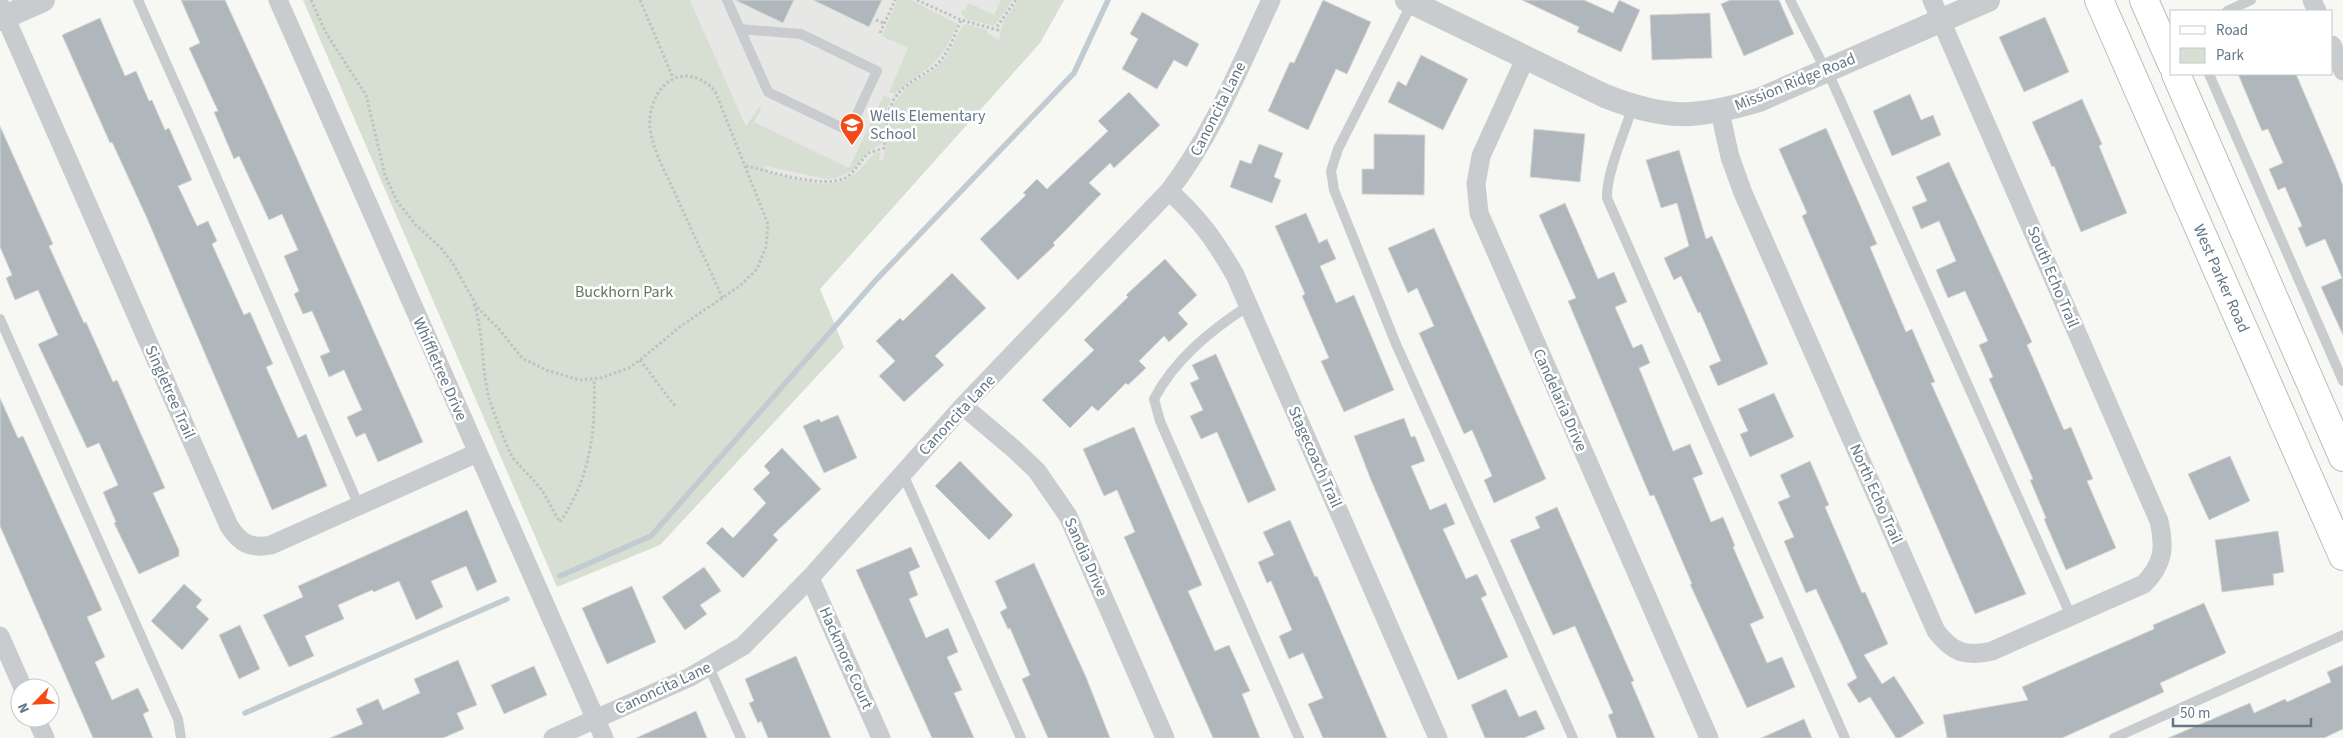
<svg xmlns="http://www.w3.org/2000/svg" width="2343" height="738" viewBox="0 0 2343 738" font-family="'Source Sans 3',sans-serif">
  <rect width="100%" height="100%" fill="#f7f7f3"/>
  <!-- built -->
  <path fill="#e7e8e6" d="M690,0H1064L1040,43L819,290Z"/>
  <!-- green -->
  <path fill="#d7dfd3" d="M303,0H690L746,126L760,106L761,109L754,122L849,168L884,95L891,99L887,108L883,143L869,151L853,170L837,178L826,179L765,166L767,172C795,178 832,194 856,173C865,166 868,157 878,151L881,155L879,160L883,161L893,104L908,86L935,69L946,57L963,25L967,24L987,30V33L999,40L1003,21L1019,0H1064L1040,43L820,289L844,347L660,545L557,587Z
    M897,0H911L958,24L945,50L934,63L894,94L889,92L908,48L882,36Z
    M1001,0H1013L994,26L966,19L961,12L962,9L965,10L969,3L994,15Z"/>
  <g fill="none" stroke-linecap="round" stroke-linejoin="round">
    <!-- stream -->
    <path stroke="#c0ccd1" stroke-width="5.5" d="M560,576L651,536L876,280L1074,73L1108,0
      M245,713L507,599"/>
  </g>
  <!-- building -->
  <path fill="#afb7bd" stroke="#d8d8d5" d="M181,0H225L266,89L423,442L378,462L365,433L356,437L347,417L362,410L344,370L329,377L320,356L330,352L312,311L303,314L294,294L299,291L284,256L298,250L282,214L269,220L239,156L234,159L214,112L218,111L189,48L200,43Z
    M735,0H794L783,23Z
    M813,0H882L869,27Z
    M1323,0L1371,22L1347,74L1336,69L1308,130L1268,111L1290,62L1294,63Z
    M1522,0H1584L1613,13L1619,0L1640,10L1621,52L1577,32L1579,27Z
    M1730,0H1779L1794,34L1744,56L1721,4Z
    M1142,12L1199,44L1187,67L1174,60L1157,89L1122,69L1138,39L1130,34Z
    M1710,13L1712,58L1652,60L1650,15Z
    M2045,17L2069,72L2024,92L1999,37Z
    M100,18L125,76L136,71L149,101L152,100L165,130L169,128L192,180L178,186L197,226L208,221L217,241L212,244L244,315L250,312L273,364L266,367L298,438L306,434L327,486L272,510L146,216L112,142L110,143L62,35Z
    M1421,55L1468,79L1443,130L1388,102L1398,81L1406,86Z
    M2238,74H2296L2335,165L2343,186V335L2321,287L2342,278L2325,239L2306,247L2298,228L2302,226L2285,187L2278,190L2269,169L2283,163L2268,129L2262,131Z
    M1129,92L1160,125L1114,168L1110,163L1089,183L1101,194L1053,243L1055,245L1018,280L980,239L1026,195L1023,193L1037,179L1047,189L1108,131L1098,121Z
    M1910,94L1921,120L1933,115L1941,135L1892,156L1873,111Z
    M2082,99L2102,144L2099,146L2127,213L2081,232L2054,166L2052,167L2032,122Z
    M0,126L53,244L49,246L84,323L86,322L113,382L117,380L165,488L153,493L179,550V556L139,574L114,523L116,522L103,492L118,485L99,443L87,448L38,344L58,335L38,290L15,300L6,278L12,275L0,247Z
    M1826,128L1877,244L1870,247L1906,332L1912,329L1935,382L1931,383L2026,594L1975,614L1802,216L1807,213L1779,149Z
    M1534,129L1585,134L1580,182L1530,177Z
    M1374,134L1425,135L1424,195L1362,194V169H1374Z
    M1259,144L1283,153L1274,177L1281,180L1272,203L1230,187L1240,160L1251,164Z
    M1679,150L1706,239L1712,236L1768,364L1718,386L1709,366L1721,361L1700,312L1698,313L1681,276L1674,280L1664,258L1689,246L1677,203L1661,208L1646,160Z
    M1949,162L2032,342L2027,345L2064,430L2071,427L2093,479L2087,481L2116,548L2066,570L2044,519L2046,518L2030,480L2033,479L1989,379L1993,377L1979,345L1988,341L1965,291L1948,298L1936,270L1956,261L1939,221L1921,229L1912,207L1927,201L1916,177Z
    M1565,203L1598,279L1614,272L1627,302L1615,307L1633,348L1642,344L1650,363L1639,368L1673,451L1690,444L1703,474L1693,478L1711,522L1723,517L1735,546L1733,547L1764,618L1750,624L1767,663L1782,657L1795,687L1747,708L1690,584H1692L1654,495L1650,496L1568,301L1576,298L1539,215Z
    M1306,213L1319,243L1327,239L1336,259L1320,266L1336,303L1354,295L1394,390L1344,412L1321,361L1329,358L1302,296L1305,294L1275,226Z
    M1434,228L1546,479L1494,503L1484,480L1492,476L1472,430L1464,434L1419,333L1434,326L1417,288L1408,293L1388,248Z
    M1165,259L1197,295L1178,313L1188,324L1169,342L1164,336L1139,361L1146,368L1128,385L1126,383L1098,411L1092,406L1070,428L1042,400L1094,350L1084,340L1128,297L1126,295Z
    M952,273L986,308L935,356L944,365L904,402L879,376L895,361L876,341L900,318L903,321Z
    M1216,354L1276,490L1248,503L1217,432L1201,439L1190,416L1203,410L1190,383L1199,379L1192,365Z
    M1774,393L1794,437L1750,457L1740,434L1748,431L1738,409Z
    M0,398L18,438L23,436L102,610L87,617L105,657L95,662L112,700L138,688L149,711L143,714L153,738H93L0,526Z
    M838,415L857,458L824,473L803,426L819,419L821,422Z
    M1404,418L1411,437L1415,436L1425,461L1411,466L1430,510L1446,503L1455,524L1443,529L1466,579L1477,574L1487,595L1481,598L1508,657L1458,680L1371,480L1354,436Z
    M1134,427L1202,585L1188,591L1215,651L1229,645L1250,691L1242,694L1260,738H1213L1124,537L1135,532L1117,490L1104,496L1083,449Z
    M782,448L821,489L773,535L778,540L743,578L706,543L722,527L733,538L766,503L753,489L770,473L764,466Z
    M2230,456L2250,501L2209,520L2188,474Z
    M960,461L1013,515L989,540L935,486Z
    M1810,461L1829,505L1825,507L1862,593L1865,592L1888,644L1864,655L1882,684L1894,676L1924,723L1900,738H1896L1870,697L1859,703L1847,684L1857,678L1816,589L1806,593L1784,541L1794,537L1778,502L1790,497L1780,475Z
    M1557,507L1634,681L1631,682L1655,738H1617L1608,715L1613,713L1575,626L1553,635L1510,540L1540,528L1535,517Z
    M467,510L497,582L477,591L466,566L431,581L443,607L416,620L399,581L374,592L372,590L338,605L344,619L305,636L314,656L289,667L263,615L303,597L298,586Z
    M1290,520L1315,577L1317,576L1387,738H1323L1308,704L1323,698L1303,653L1289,659L1279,636L1292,630L1271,581L1267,583L1258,562L1274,555L1263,532Z
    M2278,531L2284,572L2273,574L2274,585L2222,592L2215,540Z
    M911,547L920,567L909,572L918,595L909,599L926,638L948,628L958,652L947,657L962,690L954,693L974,738H932L856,570Z
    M1034,563L1086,677L1110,738H1048L1022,679L1030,675L1010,628L1008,629L1000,612L1007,608L995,581Z
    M704,567L721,591L700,605L707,614L685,630L662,597Z
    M184,584L202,600L196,607L209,619L182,650L151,621Z
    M632,586L656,642L607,664L582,608Z
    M2204,603L2226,653L2160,683L2164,692L2062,738H1947L1943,715L2028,700L2022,687L2154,629L2153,625Z
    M240,625L260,669L239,679L219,635Z
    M796,656L814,698L831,738H768L761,721L758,723L749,703L754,701L745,679Z
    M458,660L477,705L457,713L464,729L443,738H330L363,724L356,709L378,699L383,710L420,693L414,679Z
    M2343,665V729L2324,738H2168L2250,703L2254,713L2285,699L2287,702L2331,682L2327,672Z
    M534,666L547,695L504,714L491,685Z
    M1506,689L1519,717L1536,710L1545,729L1524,738H1485L1471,705Z
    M696,711L707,738H636Z
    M1804,719L1812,738H1761Z"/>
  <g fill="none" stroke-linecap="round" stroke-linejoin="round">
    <defs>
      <g id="secondary">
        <path id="s1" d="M2099,0L2343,556"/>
        <path d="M2144,0L2172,64"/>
        <path d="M2176,74L2343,457"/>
      </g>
    </defs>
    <!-- secondary casing -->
    <use href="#secondary" stroke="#b8bec2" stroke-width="30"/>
    <!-- path -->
    <path stroke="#bfc2c4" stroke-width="3" stroke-dasharray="2.5 2.5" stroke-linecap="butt" d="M311,0L326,33L366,95L385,175L397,201L415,224L440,247L452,262L478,308L499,329L522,358L546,370L579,380L601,378L629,368L640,360L681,326L741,285L757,269L766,247L768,224L715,91C707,82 697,76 685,76C661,77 648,105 650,127C652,149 665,171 674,191C690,227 707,263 723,299
      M640,0L673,78
      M917,0L961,20
      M876,20L884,23
      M880,33L895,0
      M746,166C770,171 822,189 845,178C856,172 860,160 869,153C873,151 879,150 884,148C886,132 886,113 894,99C904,84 920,77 934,67C948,56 954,36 961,20L998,30V25L1016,0
      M474,304C484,334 481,367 489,398C492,408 508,451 513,458C523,470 534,479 543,492C549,502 553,512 560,522C590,479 596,431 594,380
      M640,360L675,406"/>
    <!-- service -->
    <path stroke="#c9cccf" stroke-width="10" d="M138,0L192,121L359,506
      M727,0L768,92L849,131L877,71L801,34L740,29
      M1790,0L1826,71
      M1413,1L1338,149L1331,171L1334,190L1396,344L1573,738
      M2227,11L2251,0
      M1827,70L2071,616
      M2209,74L2343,381
      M1633,106C1625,131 1606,174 1607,198L1845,738
      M1248,306C1211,330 1175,359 1154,399L1160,421L1299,738
      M0,319L178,719L181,738
      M903,474L1021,738
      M709,667L741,738
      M2114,738L2343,635"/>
    <!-- minor -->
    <path stroke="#c9cccf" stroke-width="19" d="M278,0L604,738
      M2312,0L2317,11
      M0,5L229,526C240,543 250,549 271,545L477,453
      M2332,45L2343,71
      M1526,57L1481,156L1476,184L1479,213L1709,738
      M1720,112L1730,157L1743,193L1936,631C1953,653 1965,657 1992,651L2144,584C2164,563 2165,548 2159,521L1932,0
      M1169,191C1199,218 1215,240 1235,275L1438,738
      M963,406L1015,450L1037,471L1068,516L1165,738
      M810,578L881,738
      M0,636L23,688
      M36,718L45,738
      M553,738L690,677L743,646L810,578L963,406L1169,191C1213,134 1240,66 1271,0"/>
    <!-- tertiary -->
    <path stroke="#c9cccf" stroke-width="24" d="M1407,0L1605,96C1666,120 1696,119 1759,100L1988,0
      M0,19L43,0"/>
    <!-- secondary -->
    <use href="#secondary" stroke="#fff" stroke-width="28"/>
  </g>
  <!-- icons -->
  <defs>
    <symbol id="school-pin" viewBox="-11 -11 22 30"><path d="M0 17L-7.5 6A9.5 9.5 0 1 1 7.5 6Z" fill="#f34a17" stroke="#fff"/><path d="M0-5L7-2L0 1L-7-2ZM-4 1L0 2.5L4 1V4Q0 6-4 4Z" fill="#fff"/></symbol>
  </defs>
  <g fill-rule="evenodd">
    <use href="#school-pin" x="838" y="111" width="28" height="38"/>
  </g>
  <g text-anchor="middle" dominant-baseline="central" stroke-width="5" stroke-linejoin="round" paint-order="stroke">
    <!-- street labels -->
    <g font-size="16" fill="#637787" stroke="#fff">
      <text transform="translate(1795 82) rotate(-22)">Mission Ridge Road</text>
      <text transform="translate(1218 109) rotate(-63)">Canoncita Lane</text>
      <text transform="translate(2053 277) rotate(67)">South Echo Trail</text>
      <text stroke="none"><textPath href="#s1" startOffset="304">West Parker Road</textPath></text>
      <text transform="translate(440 369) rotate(66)">Whiffletree Drive</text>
      <text transform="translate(170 392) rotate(66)">Singletree Trail</text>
      <text transform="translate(1560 400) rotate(66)">Candelaria Drive</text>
      <text transform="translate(957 415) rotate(-47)">Canoncita Lane</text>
      <text transform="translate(1315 457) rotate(66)">Stagecoach Trail</text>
      <text transform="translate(1876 494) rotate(66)">North Echo Trail</text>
      <text transform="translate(1086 557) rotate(66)">Sandia Drive</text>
      <text transform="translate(846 658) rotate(66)">Hackmore Court</text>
      <text transform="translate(663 688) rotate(-25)">Canoncita Lane</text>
    </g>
    <!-- poi labels -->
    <g font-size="16" fill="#637787" stroke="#fff" text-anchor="start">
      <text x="870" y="116">Wells Elementary<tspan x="870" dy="18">School</tspan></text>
    </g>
    <!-- park labels -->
    <g font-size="16" fill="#64785e" stroke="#fff">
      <text x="624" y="292">Buckhorn Park</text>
    </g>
  </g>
  <!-- legend -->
  <rect x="2170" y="10" width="162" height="65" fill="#ffffff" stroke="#c1c9cf"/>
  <rect x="2180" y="26" width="25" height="8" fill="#ffffff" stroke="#c1c9cf"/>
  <text x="2216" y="35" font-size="15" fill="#637787">Road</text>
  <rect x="2180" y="48" width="25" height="15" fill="#d7dfd3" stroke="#c1c9cf"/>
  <text x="2216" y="60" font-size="15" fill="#637787">Park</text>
  <!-- north arrow -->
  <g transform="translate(35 703) rotate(246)"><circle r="24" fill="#ffffff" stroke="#c1c9cf"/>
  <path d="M0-4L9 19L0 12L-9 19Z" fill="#f34a17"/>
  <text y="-8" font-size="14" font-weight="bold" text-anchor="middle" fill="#637787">N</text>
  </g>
  <!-- scale -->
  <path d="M2173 718v8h138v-8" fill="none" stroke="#637787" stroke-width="2.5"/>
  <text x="2180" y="718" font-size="15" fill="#637787" stroke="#ffffff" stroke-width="4" paint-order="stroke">50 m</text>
</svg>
